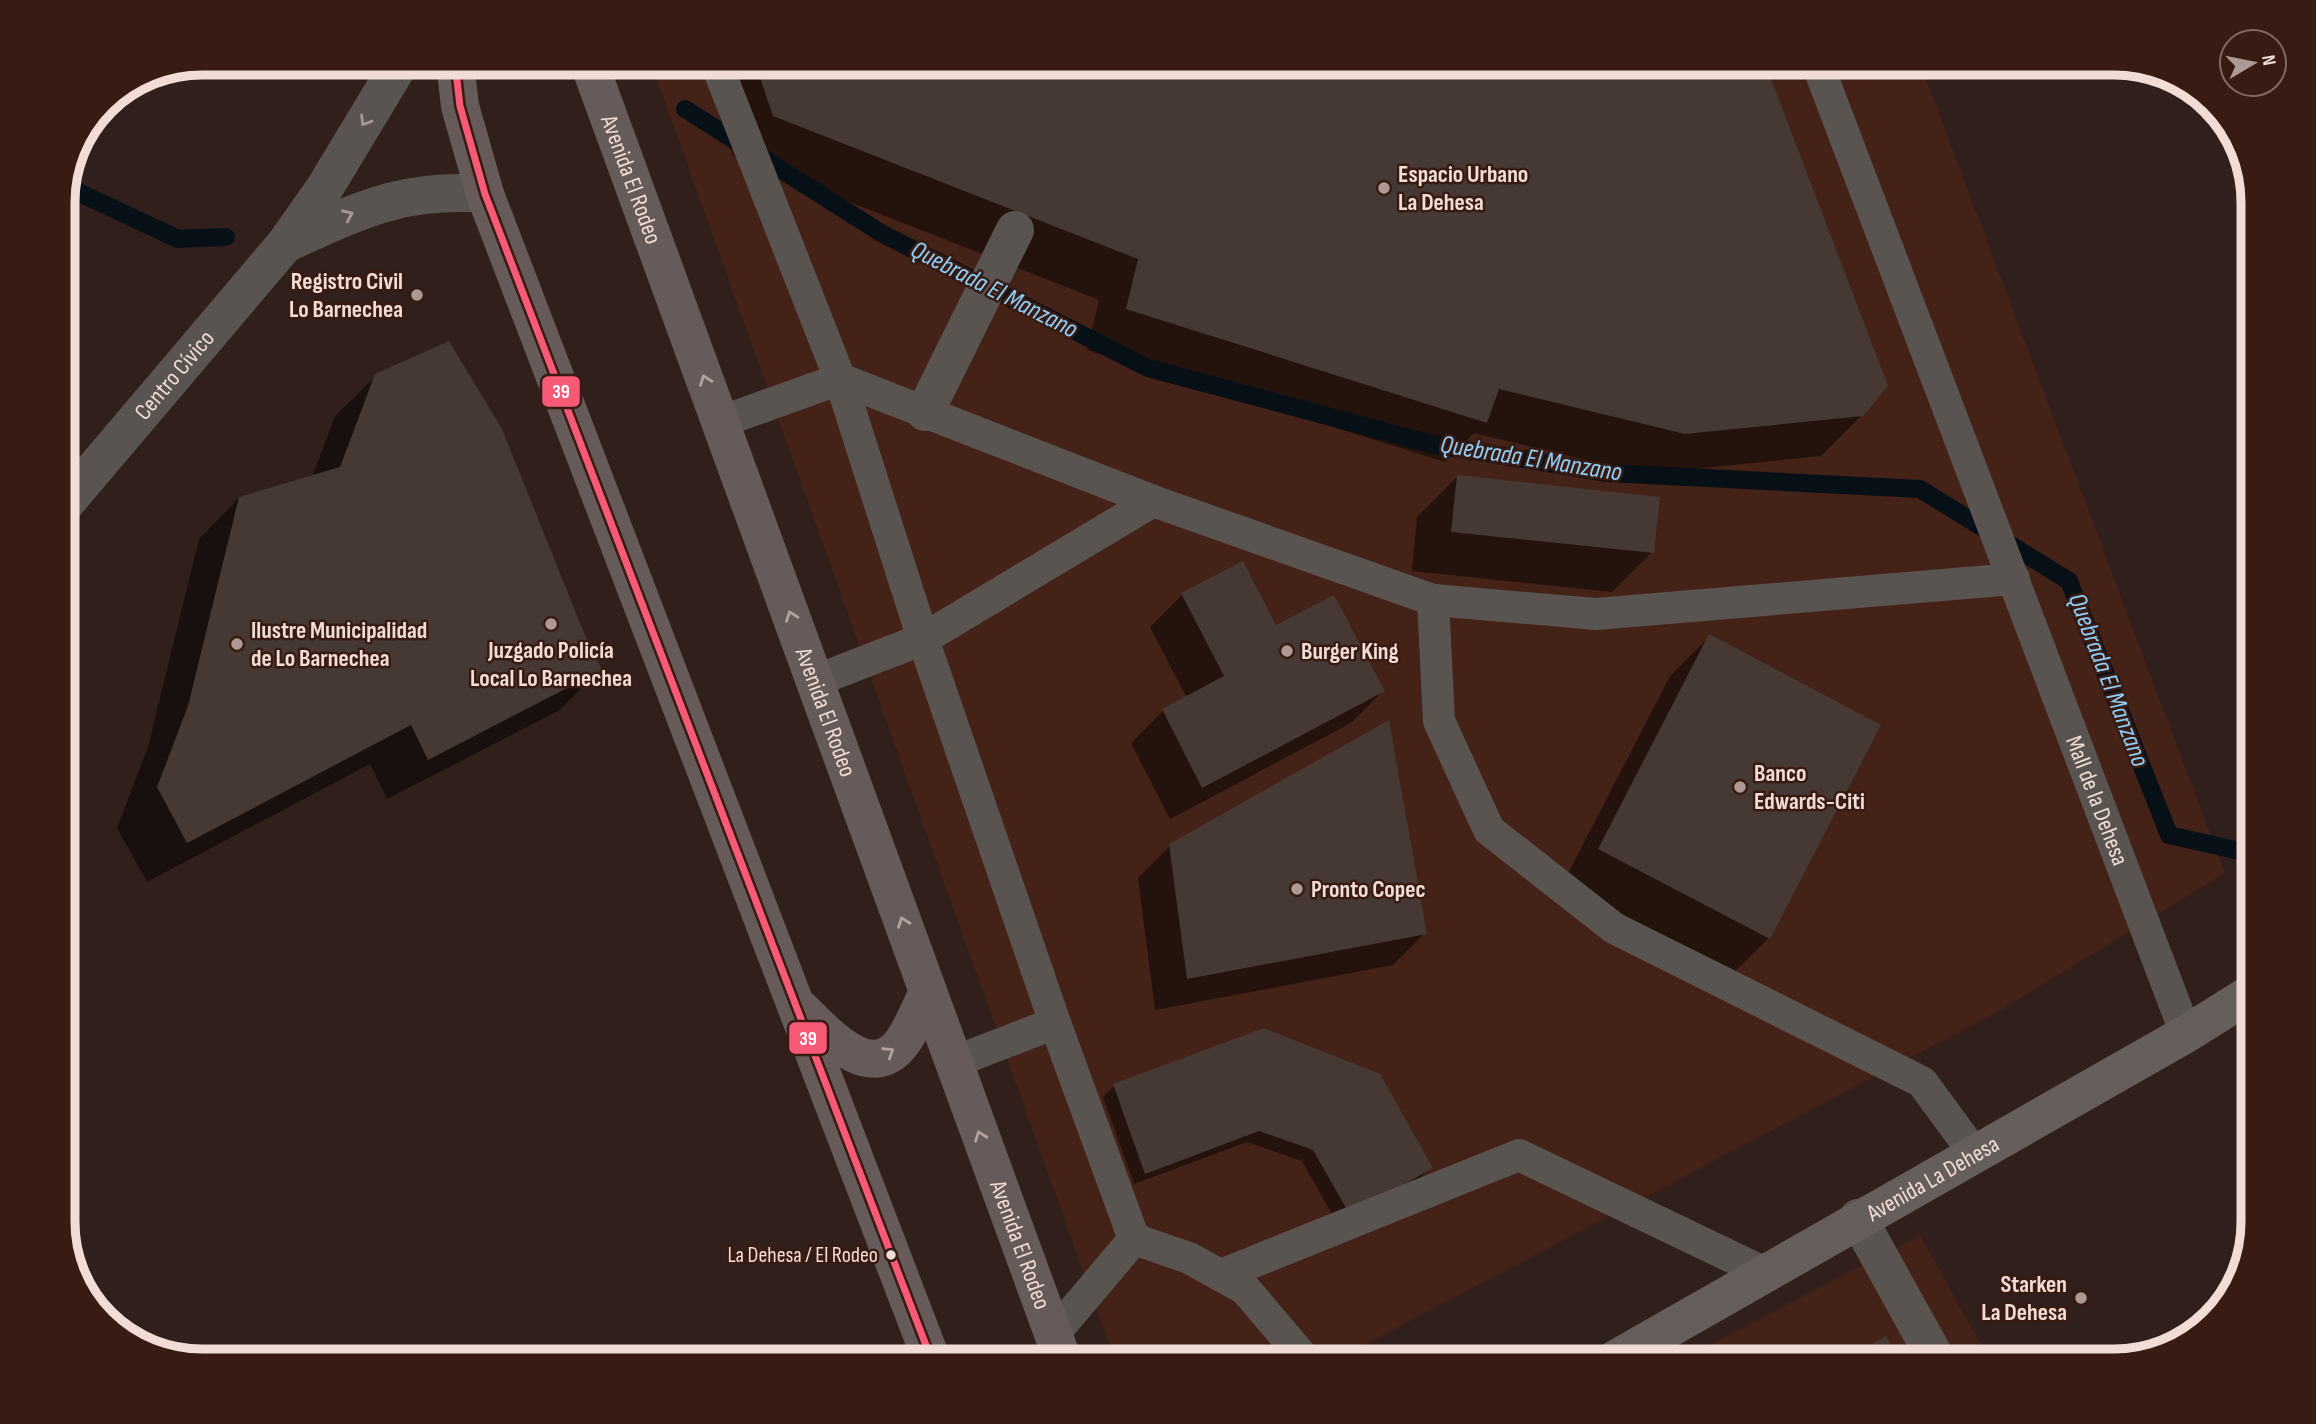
<svg xmlns="http://www.w3.org/2000/svg" width="2316" height="1424" viewBox="0 0 2316 1424" font-family="'Sofia Sans Condensed',sans-serif">
  <rect width="100%" height="100%" fill="#301f1a"/>
  <!-- built -->
  <path fill="#442217" d="M651,63H1920L2225,873L2006,1007L1334,1361H1115Z
    M1920,1235L1990,1361H1679Z"/>
  <!-- shadow -->
  <path fill="#0007" d="M701,63H1763L1862,415L1821,456L1644,474L1474,433L1445,462L1087,350L1099,300L733,156Z
    M376,376L582,634L600,669L560,710L387,799L370,764L147,882L117,828L148,747L199,539L239,498L312,477L335,416Z
    M1457,477L1652,552L1612,592L1412,571L1417,517Z
    M1182,595L1276,628L1383,691L1351,723L1170,819L1131,743L1163,711L1187,698L1150,627Z
    M1710,636L1769,938L1728,978L1560,889L1670,676Z
    M1170,846L1425,933L1393,965L1155,1010L1138,878Z
    M1114,1086L1431,1167L1420,1178L1338,1225L1302,1161L1247,1142L1134,1184L1103,1097Z"/>
  <g fill="none" stroke-linecap="round" stroke-linejoin="round">
    <!-- stream -->
    <path stroke="#081017" stroke-width="18" d="M685,109L881,233L1148,368L1431,444L1608,473L1920,489L2069,581L2169,835L2253,854
      M65,186L178,239L226,237"/>
  </g>
  <!-- building -->
  <path fill="#463934" d="M755,63H1765L1888,386L1863,416L1685,434L1499,389L1487,423L1126,309L1138,259L773,116Z
    M449,341L502,429L584,633L602,670L428,760L411,725L187,843L157,787L188,706L239,497L340,467L375,374Z
    M1457,475L1660,497L1654,553L1451,532Z
    M1243,561L1276,625L1334,595L1385,691L1202,788L1162,709L1224,676L1181,593Z
    M1709,634L1881,725L1770,939L1598,849Z
    M1389,720L1427,934L1187,979L1169,844Z
    M1264,1028L1380,1074L1433,1168L1350,1215L1313,1150L1259,1131L1145,1174L1113,1084Z
    M1886,1336L1900,1361H1840Z"/>
  <g fill="none" stroke-linecap="round" stroke-linejoin="round">
    <!-- service -->
    <g stroke="#5a5451" stroke-width="32">
      <path d="M716,63L840,379L923,639L1055,1023L1134,1239"/>
      <path id="s1" d="M1817,63L2186,1034"/>
      <path d="M720,422L840,379L1153,501L1433,600L1596,614L2014,579"/>
      <path d="M1433,600L1439,721L1489,830L1614,928L1922,1082L1974,1153"/>
      <path d="M815,681L923,639L1153,501"/>
      <path d="M954,1062L1055,1023"/>
      <path d="M1221,1275L1519,1155L1765,1273"/>
      <path d="M1053,1335L1134,1239L1189,1258L1245,1289L1306,1361"/>
    </g>
    <!-- pedestrian -->
    <path stroke="#5a5451" stroke-width="38" d="M925,412L1015,230"/>
    <!-- minor -->
    <g stroke="#5a5451" stroke-width="38">
      <path d="M287,243C361,210 402,188 485,194"/>
      <path id="s2" d="M63,506L286,243L324,189L400,63"/>
      <path d="M1858,1218L1937,1361"/>
    </g>
    <!-- secondary -->
    <path stroke="#665e5b" stroke-width="38" id="s3" d="M1612,1361L2186,1034L2253,992"/>
    <!-- primary -->
    <g stroke="#665b58" stroke-width="38">
      <path d="M455,63L460,106L485,194L932,1361"/>
      <path id="s4" d="M589,63L1063,1361"/>
      <path d="M801,1009C826,1034 872,1086 903,1041C913,1027 920,1008 928,992"/>
    </g>
    <defs>
      <path id="bus-1" d="M455,63L460,106L485,194L932,1361"/>
    </defs>
    <!-- bus-1 casing -->
    <use href="#bus-1" stroke="#381b12" stroke-width="12"/>
    <!-- bus-1 -->
    <use href="#bus-1" stroke="#f75a77" stroke-width="7"/>
  </g>
  <!-- one-way arrows -->
  <defs><path id="oneway-chevron" d="M-2-3.5L2.5 0L-2 3.5" fill="none" stroke-width="1.6" stroke-linecap="round" stroke-linejoin="round" transform="scale(1.75)"/></defs>
  <g stroke="#a69894">
    <use href="#oneway-chevron" transform="translate(365 121) rotate(121)"/>
    <use href="#oneway-chevron" transform="translate(348 215) rotate(-24)"/>
  </g>
  <g stroke="#b3a29d">
    <use href="#oneway-chevron" transform="translate(705 380) rotate(-110)"/>
    <use href="#oneway-chevron" transform="translate(791 616) rotate(-110)"/>
    <use href="#oneway-chevron" transform="translate(903 922) rotate(-110)"/>
    <use href="#oneway-chevron" transform="translate(889 1052) rotate(-33)"/>
    <use href="#oneway-chevron" transform="translate(980 1136) rotate(-110)"/>
  </g>
  <!-- markers -->
  <g fill="#ae9a94" stroke="#381b12" stroke-width="2.5">
    <circle cx="1384" cy="188" r="7"/>
    <circle cx="417" cy="295" r="7"/>
    <circle cx="551" cy="624" r="7"/>
    <circle cx="237" cy="644" r="7"/>
    <circle cx="1287" cy="651" r="7"/>
    <circle cx="1740" cy="787" r="7"/>
    <circle cx="1297" cy="889" r="7"/>
    <circle cx="2081" cy="1298" r="7"/>
  </g>
  <circle fill="#f2ddd6" stroke="#381b12" stroke-width="2.5" cx="891" cy="1255" r="6"/>
  <g text-anchor="middle" dominant-baseline="central" stroke-width="5" stroke-linejoin="round" paint-order="stroke">
    <!-- bus labels -->
    <g font-size="22" fill="#f2ddd6" stroke="#381b12" text-anchor="end">
      <text x="878" y="1255">La Dehesa / El Rodeo</text>
    </g>
    <!-- poi labels -->
    <g font-size="24" font-weight="bold" fill="#f2ddd6" stroke="#381b12" text-anchor="start">
      <text x="1398" y="174">Espacio Urbano<tspan x="1398" dy="28">La Dehesa</tspan></text>
      <text x="403" y="281" text-anchor="end">Registro Civil<tspan x="403" dy="28">Lo Barnechea</tspan></text>
      <text x="251" y="630">Ilustre Municipalidad<tspan x="251" dy="28">de Lo Barnechea</tspan></text>
      <text x="551" y="650" text-anchor="middle">Juzgado Policía<tspan x="551" dy="28">Local Lo Barnechea</tspan></text>
      <text x="1301" y="651">Burger King</text>
      <text x="1754" y="773">Banco<tspan x="1754" dy="28">Edwards-Citi</tspan></text>
      <text x="1311" y="889">Pronto Copec</text>
      <text x="2067" y="1284" text-anchor="end">Starken<tspan x="2067" dy="28">La Dehesa</tspan></text>
    </g>
    <!-- street labels -->
    <g font-size="24" fill="#f2ddd6" stroke="#381b12">
      <text stroke="none"><textPath href="#s4" startOffset="124">Avenida El Rodeo</textPath></text>
      <text stroke="none"><textPath href="#s2" startOffset="172">Centro Cívico</textPath></text>
      <text stroke="none"><textPath href="#s4" startOffset="691">Avenida El Rodeo</textPath></text>
      <text stroke="none"><textPath href="#s1" startOffset="789">Mall de la Dehesa</textPath></text>
      <text stroke="none"><textPath href="#s3" startOffset="369">Avenida La Dehesa</textPath></text>
      <text stroke="none"><textPath href="#s4" startOffset="1258">Avenida El Rodeo</textPath></text>
    </g>
    <!-- water labels -->
    <g font-size="26" font-style="italic" fill="#8ecffc" stroke="#381b12">
      <text transform="translate(994 290) rotate(27)">Quebrada El Manzano</text>
      <text transform="translate(1531 459) rotate(9)">Quebrada El Manzano</text>
      <text transform="translate(2108 680) rotate(69)">Quebrada El Manzano</text>
    </g>
  </g>
  <!-- crop -->
  <path d="M0 0H2316V1424H0ZM202 75H2114A127 127 0 0 1 2241 202V1222A127 127 0 0 1 2114 1349H202A127 127 0 0 1 75 1222V202A127 127 0 0 1 202 75Z" fill="#381b12" fill-rule="evenodd"/>
  <path fill="none" stroke="#f2ddd6" stroke-width="9" d="M202 75H2114A127 127 0 0 1 2241 202V1222A127 127 0 0 1 2114 1349H202A127 127 0 0 1 75 1222V202A127 127 0 0 1 202 75Z"/>
  <g stroke="#381b12" stroke-width="2.5">
    <rect x="541" y="375" width="40" height="33" rx="7" fill="#f75a77"/>
    <rect x="788" y="1021" width="40" height="34" rx="7" fill="#f75a77"/>
  </g>
  <g font-size="19" text-anchor="middle" font-weight="bold" fill="#fff">
    <text x="561" y="398">39</text>
    <text x="808" y="1045">39</text>
  </g>
  <!-- north arrow -->
  <g transform="translate(2253 63) rotate(80)"><circle r="33" fill="#381b12" stroke="#826960" stroke-width="2"/>
  <path d="M0-5L12 26L0 18L-12 26Z" fill="#ae9a94"/>
  <text y="-10" font-size="19" font-weight="bold" text-anchor="middle" fill="#f2ddd6">N</text>
  </g>
</svg>
